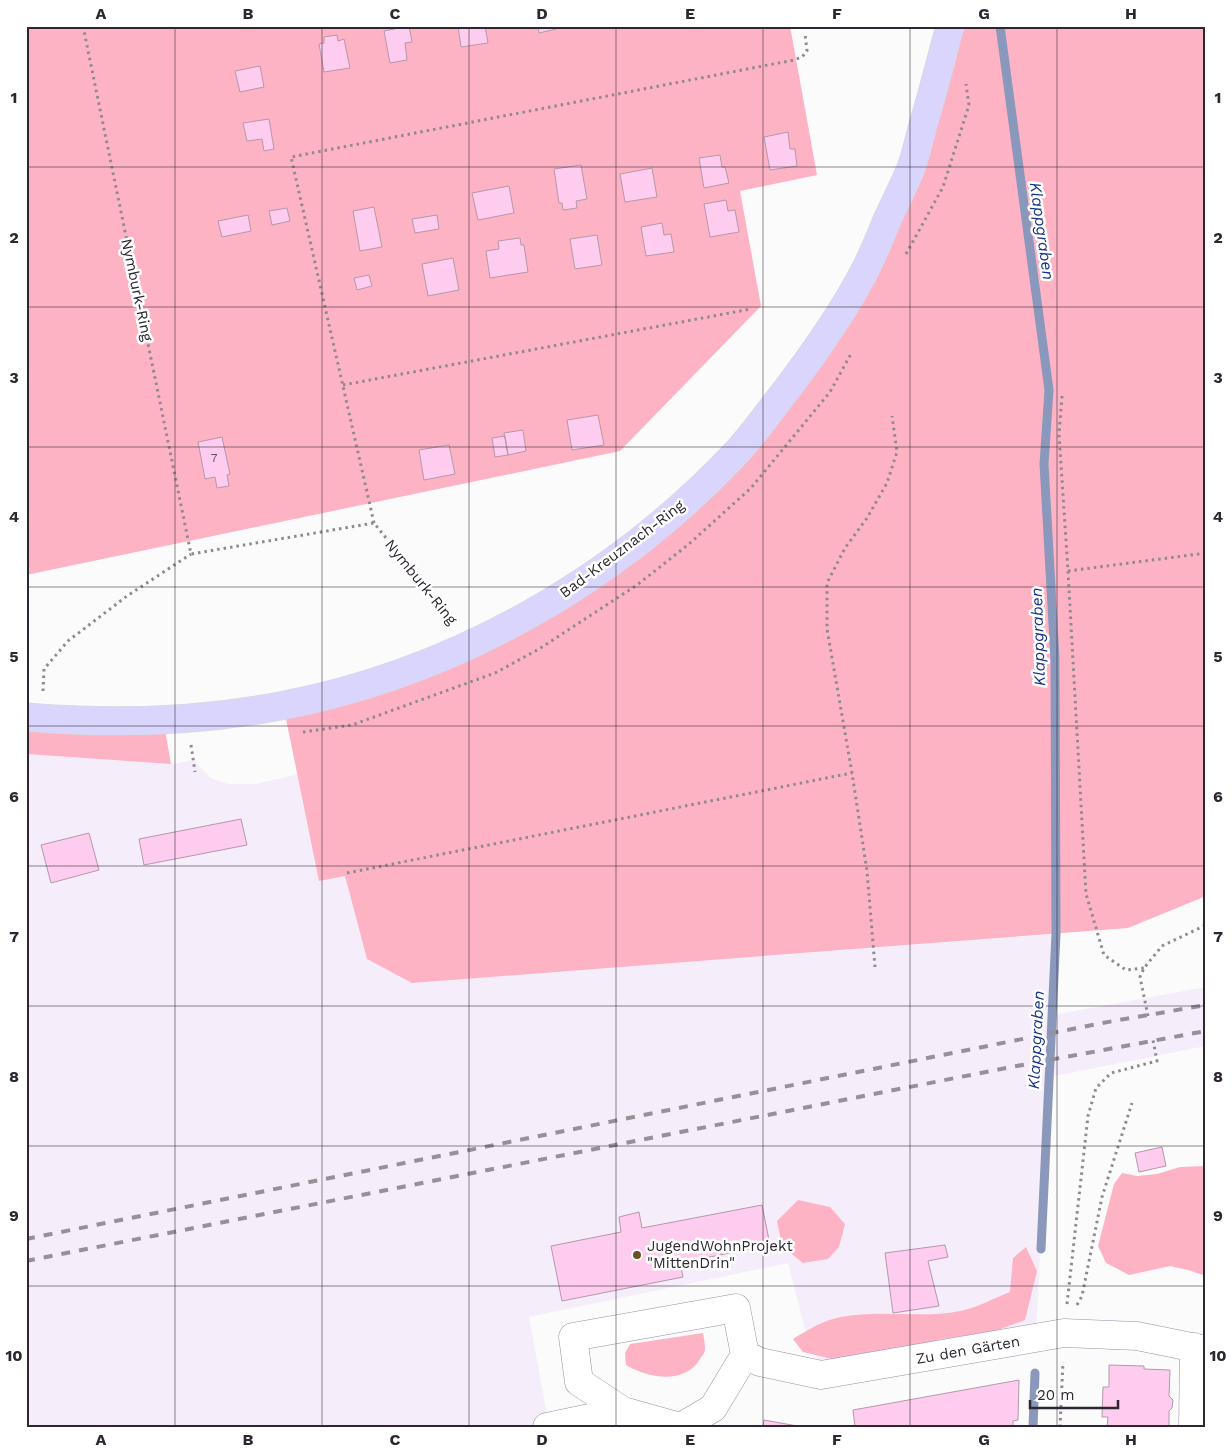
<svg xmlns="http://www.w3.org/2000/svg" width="1232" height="1453" viewBox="0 0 1232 1453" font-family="'Work Sans',sans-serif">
  <rect width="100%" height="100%" fill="#fbfbfb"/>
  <!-- built -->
  <path fill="#f6edfb" d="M26,754L171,764L196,760L197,764L211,778L228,784H255L318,770L412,983L1056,934L1053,1015L1206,987V1046L1049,1077L1036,1334L822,1372L804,1326L788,1263L529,1317L549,1426L26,1427Z"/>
  <!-- green -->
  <path fill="#feb3c5" d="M26,26H790L817,175L740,191L761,306L620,451L26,575Z
    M958,26H1206V896L1128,928L412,983L367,959L345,876L319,881L285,714L598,578L828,346Z
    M26,727L165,730L171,764L26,754Z
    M1206,1166V1276L1188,1270L1170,1266L1129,1275L1106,1263L1098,1246L1114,1184L1122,1173L1137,1176L1157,1174L1180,1167Z
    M798,1200L830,1207L845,1224L839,1247L828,1259L803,1263L782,1246L777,1221Z
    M1026,1247L1037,1271L1025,1320L995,1331L942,1339L887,1355L832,1359L803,1352L793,1339C808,1330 823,1320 841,1317C880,1309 921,1319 960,1311C977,1308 994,1298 1010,1292L1013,1258Z
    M703,1333C704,1338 705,1344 705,1349C705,1353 702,1356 700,1359C685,1385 647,1378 626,1365L625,1353L630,1344Z"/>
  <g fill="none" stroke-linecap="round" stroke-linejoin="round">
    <!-- stream -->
    <path stroke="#8a98bc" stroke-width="9" d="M1000,26L1049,390L1044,464L1055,659L1056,934L1041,1249
      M1033,1427L1035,1373"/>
  </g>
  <!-- building -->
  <path fill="#feccee" stroke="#b498aa" d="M409,26L412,42L405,43L407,60L390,63L384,31Z
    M458,26H485L488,43L461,47Z
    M538,26H556V29L539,33Z
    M337,35L338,41L344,39L350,68L324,72L319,44L324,43V37Z
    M260,66L264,87L240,92L235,71Z
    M269,119L274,149L264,151L262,139L247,141L243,123Z
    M788,132L790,149H795L797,166L770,170L764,137Z
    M720,155L722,167H725L729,183L704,188L699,158Z
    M581,165L587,199L576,201L577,208L563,210L562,203H559L554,169Z
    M652,168L657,197L625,202L620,174Z
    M509,186L514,213L478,220L472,193Z
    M726,200L728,211L735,210L739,232L710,237L704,204Z
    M374,207L382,247L360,251L353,211Z
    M287,208L290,221L272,225L269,211Z
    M248,215L251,231L222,237L218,221Z
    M437,215L439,229L415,233L412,219Z
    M662,223L664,235L671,234L674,252L646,256L641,227Z
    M597,235L602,265L575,269L570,239Z
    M520,238L521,245H524L528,272L490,278L486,251L499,249L498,241Z
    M453,258L459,290L428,296L422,264Z
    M369,275L372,286L357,290L354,278Z
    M598,415L604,445L572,450L567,420Z
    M523,430L526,451L508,455L504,433Z
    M505,436L508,455L495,457L492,438Z
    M222,437L230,474L227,475L229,486L217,488L215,477L205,479L198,442Z
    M449,445L455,474L424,480L419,450Z
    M241,819L247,845L144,865L139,839Z
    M89,833L99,870L51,883L41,845Z
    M1162,1147L1166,1166L1139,1172L1135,1153Z
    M762,1205L770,1245L680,1263L683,1277L562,1301L551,1246L621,1232L619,1217L639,1212L642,1228Z
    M945,1245L948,1257L928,1261L939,1306L893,1313L885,1253Z
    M1109,1365L1144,1366V1369L1170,1370L1169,1396L1173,1400L1172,1408L1169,1411V1427H1107L1108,1417H1102L1103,1387H1109Z
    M1019,1380L1018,1420L1013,1421V1427H855L853,1410Z
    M764,1420L803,1427H763Z"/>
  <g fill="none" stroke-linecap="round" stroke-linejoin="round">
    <defs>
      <path id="minor" d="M745,1355L760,1362L821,1375L1064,1333L1137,1336L1206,1350
        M547,1427L623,1411
        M680,1427L623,1411L579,1382L573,1337L736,1308L745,1355
        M681,1427L713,1408L745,1355
        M1193,1427L1194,1347"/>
      <path id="major" d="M26,717C110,724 197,722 280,706C453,673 614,582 735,454C754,434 770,410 787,389C815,352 842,314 864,272C873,255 880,237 887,220C895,203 904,185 911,168C916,154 919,139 923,125C933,92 941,59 950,26"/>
    </defs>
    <!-- minor casing -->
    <use href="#minor" stroke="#9d8da6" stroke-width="29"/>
    <!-- major casing -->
    <use href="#major" stroke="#d9d8da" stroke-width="29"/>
    <!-- path -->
    <path stroke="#8e8a8f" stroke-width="3" stroke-dasharray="2.5 4" stroke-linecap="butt" d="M83,26L191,554L374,523L453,621
      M906,254L943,187L969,105L966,84
      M343,385L751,309
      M1062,396L1059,434L1068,571L1086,894L1104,955L1126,970L1144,968
      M374,523L291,157L794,60L802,57L807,51L805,34
      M1068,571L1206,553
      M43,691L44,669L68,641L127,596L191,554
      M303,732L352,725L495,673L539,649L637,585L689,544L751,488L830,392L852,352
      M191,745L195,772
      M347,873L852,773
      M875,967L867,871L852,773L827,629V583L845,548L867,518L887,483L897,452L892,416
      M1148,1016L1140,977L1144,968L1162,946L1206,925
      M1067,1304L1088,1116L1096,1088L1111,1073L1157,1061L1153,1040
      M1077,1305L1082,1296L1102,1197L1132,1103
      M1060,1427L1063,1362"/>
    <!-- minor -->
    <use href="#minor" stroke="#fff" stroke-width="28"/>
    <!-- major -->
    <use href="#major" stroke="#d9d5fd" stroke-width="28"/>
    <!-- rail -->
    <path stroke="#959196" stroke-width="4" stroke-dasharray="9 9" stroke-linecap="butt" d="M26,1239L1102,1023L1206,1005
      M26,1261L1006,1068L1206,1031"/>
  </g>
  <!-- grid -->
  <path fill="none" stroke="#2e2731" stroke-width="1" stroke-opacity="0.55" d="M175,26V1427M322,26V1427M469,26V1427M616,26V1427M763,26V1427M910,26V1427M1057,26V1427M26,167H1206M26,307H1206M26,447H1206M26,587H1206M26,726H1206M26,866H1206M26,1006H1206M26,1146H1206M26,1286H1206"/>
  <!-- markers -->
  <circle fill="#6c5023" stroke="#fff" stroke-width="2" cx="637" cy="1255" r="5"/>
  <g text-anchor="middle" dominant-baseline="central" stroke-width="5" stroke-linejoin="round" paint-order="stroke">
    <!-- number labels -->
    <g font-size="12" fill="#625060">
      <text x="214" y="458">7</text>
    </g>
    <!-- street labels -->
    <g font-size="15" fill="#2e2731" stroke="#fff">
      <text transform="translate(137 290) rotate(78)">Nymburk-Ring</text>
      <text transform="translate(622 549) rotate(-37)">Bad-Kreuznach-Ring</text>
      <text transform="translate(421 582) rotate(51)">Nymburk-Ring</text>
      <text transform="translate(968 1350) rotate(-10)">Zu den Gärten</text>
    </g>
    <!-- poi labels -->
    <g font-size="15" fill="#2e2731" stroke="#fff" text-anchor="start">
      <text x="647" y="1246">JugendWohnProjekt<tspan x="647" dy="17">"MittenDrin"</tspan></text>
    </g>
    <!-- water labels -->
    <g font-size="16" font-style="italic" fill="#143288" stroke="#fff">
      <text transform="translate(1042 231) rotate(82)">Klappgraben</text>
      <text transform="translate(1038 637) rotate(-92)">Klappgraben</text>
      <text transform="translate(1036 1040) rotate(-87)">Klappgraben</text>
    </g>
  </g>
  <!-- border -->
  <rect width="1232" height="1453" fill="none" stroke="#ffffff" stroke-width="55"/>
  <!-- scale -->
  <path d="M1030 1400v8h88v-8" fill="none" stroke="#2e2731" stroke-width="2.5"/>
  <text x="1037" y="1400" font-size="15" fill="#2e2731" stroke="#ffffff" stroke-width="4" paint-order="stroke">20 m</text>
  <rect x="28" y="28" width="1176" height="1398" fill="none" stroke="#2e2731" stroke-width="2"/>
  <g font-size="16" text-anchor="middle" font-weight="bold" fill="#2e2731">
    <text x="101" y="19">A</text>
    <text x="248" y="19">B</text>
    <text x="395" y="19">C</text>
    <text x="542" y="19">D</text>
    <text x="690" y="19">E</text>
    <text x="837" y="19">F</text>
    <text x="984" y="19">G</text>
    <text x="1131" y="19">H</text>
    <text x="14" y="103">1</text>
    <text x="1218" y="103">1</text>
    <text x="14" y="243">2</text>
    <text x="1218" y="243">2</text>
    <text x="14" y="383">3</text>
    <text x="1218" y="383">3</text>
    <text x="14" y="522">4</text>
    <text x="1218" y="522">4</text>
    <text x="14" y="662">5</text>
    <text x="1218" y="662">5</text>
    <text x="14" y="802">6</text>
    <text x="1218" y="802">6</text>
    <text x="14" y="942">7</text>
    <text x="1218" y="942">7</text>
    <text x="14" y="1082">8</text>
    <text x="1218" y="1082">8</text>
    <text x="14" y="1221">9</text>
    <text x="1218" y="1221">9</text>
    <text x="14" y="1361">10</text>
    <text x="1218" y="1361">10</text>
    <text x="101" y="1445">A</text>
    <text x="248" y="1445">B</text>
    <text x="395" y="1445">C</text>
    <text x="542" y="1445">D</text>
    <text x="690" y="1445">E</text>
    <text x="837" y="1445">F</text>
    <text x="984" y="1445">G</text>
    <text x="1131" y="1445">H</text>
  </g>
</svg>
